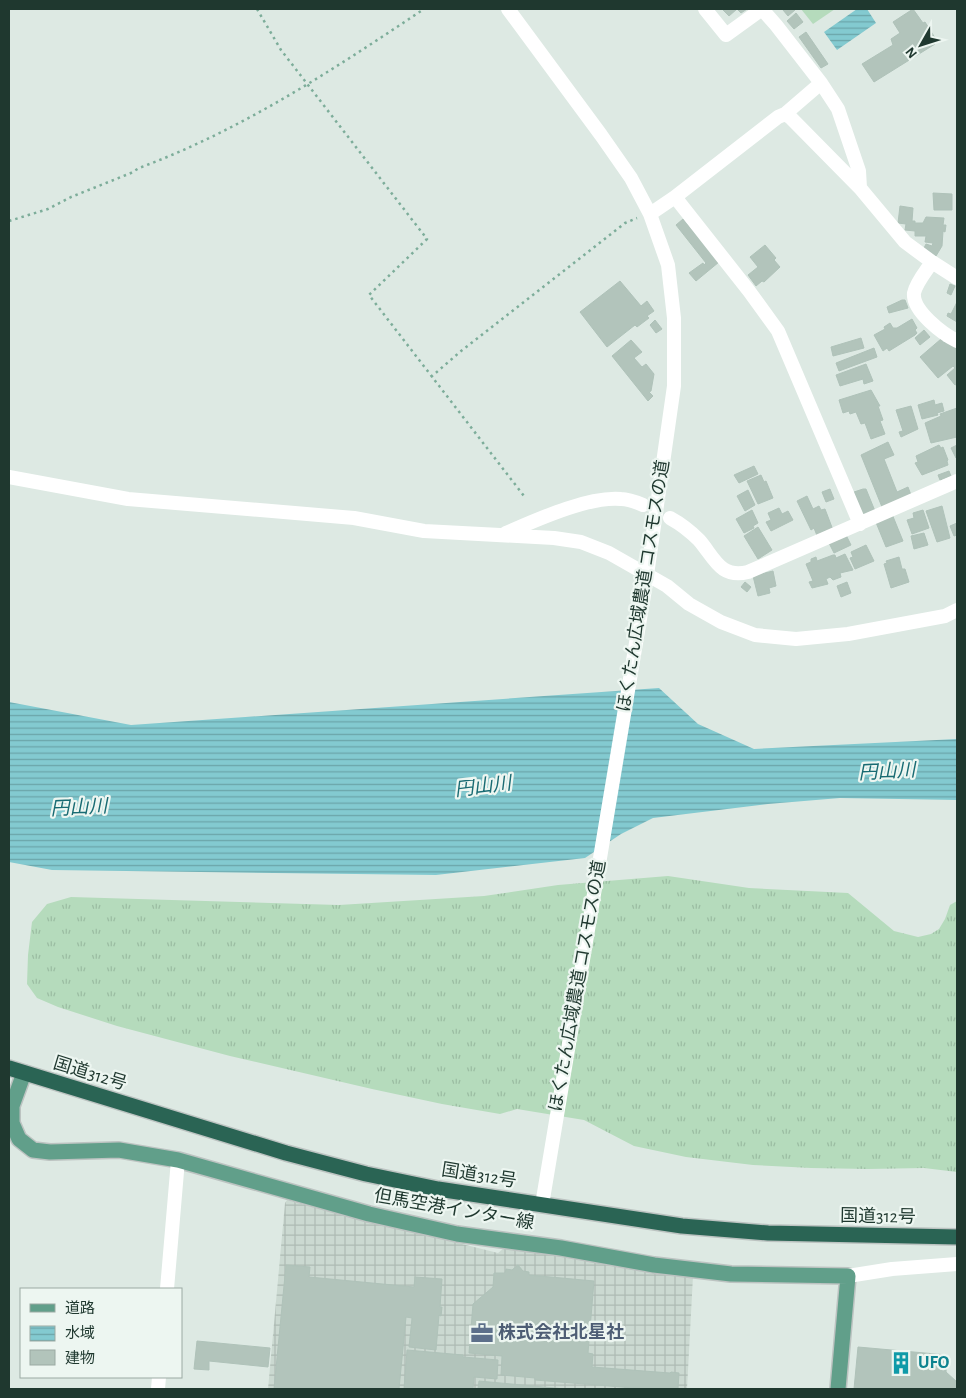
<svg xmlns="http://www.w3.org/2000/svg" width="966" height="1398" viewBox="0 0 966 1398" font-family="'Alegreya Sans','Noto Sans JP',sans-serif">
  <defs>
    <pattern id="industrial-grid" width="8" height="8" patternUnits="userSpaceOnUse" patternTransform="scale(1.25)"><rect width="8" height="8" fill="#cbd9d1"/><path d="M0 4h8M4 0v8" fill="none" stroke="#aebbb4"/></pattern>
    <pattern id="grass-tufts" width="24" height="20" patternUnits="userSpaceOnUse" patternTransform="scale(1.25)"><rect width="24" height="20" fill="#b5dbbc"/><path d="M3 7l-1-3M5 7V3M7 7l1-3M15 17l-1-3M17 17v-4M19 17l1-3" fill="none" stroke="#9bbda2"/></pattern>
    <pattern id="water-rules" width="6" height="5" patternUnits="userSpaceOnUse" patternTransform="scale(1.25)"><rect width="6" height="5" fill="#83cad0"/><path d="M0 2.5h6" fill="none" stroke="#6ba5a9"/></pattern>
  </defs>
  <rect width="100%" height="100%" fill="#dde9e3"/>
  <!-- industrial -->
  <path fill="url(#industrial-grid)" d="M287,1200L342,1215L418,1230V1233L498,1253L504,1248L519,1251L520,1248L662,1274L693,1276L687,1389H268L285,1203Z"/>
  <!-- grass -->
  <path fill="url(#grass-tufts)" d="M668,876L749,888L848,893L894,931L918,937L931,934L939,929L945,919L950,905L957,901V1172L924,1168L868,1169L811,1168L753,1165L686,1157L634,1146L584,1120L517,1109L500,1114L442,1104L372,1089L230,1056L117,1026L58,1007L37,998L27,984L28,955L32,922L47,904L71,897L339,905L484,896L558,885Z"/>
  <!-- pitch -->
  <path fill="#b5dbbc" d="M801,9H835L813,24Z"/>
  <!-- water -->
  <path fill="url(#water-rules)" d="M857,9H867L876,23L837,50L824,32Z
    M659,688L698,724L754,749L957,739V800L840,798L768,804L653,818L621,834L585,858L436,875L52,870L9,862V702L131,725Z"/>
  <!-- building -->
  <path fill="#b2c4bb" stroke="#afc2b9" d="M722,9H747L741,13L737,9L729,16Z
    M784,9H794L795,10L788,16L783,10Z
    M913,9L923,23L925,22L937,41L934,43L935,44L874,82L862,64L893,45L891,39L900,33L893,22Z
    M796,13L803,22L794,29L787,21Z
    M806,32L828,64L821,68L799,37Z
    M933,193L952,194V210H934Z
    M900,206L913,208L912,221H915V223H923L926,217L944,218L943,225H946L945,232L943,231L942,246L936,256L924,248L926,244L932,246L933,243L925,242L926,236H915V231L905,230L906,224L898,223Z
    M683,219L719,262L696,281L689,273L703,263L704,265L706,263L676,225Z
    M765,245L776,258L774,260L780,267L764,282L762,281L756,286L748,275L758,267L750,257Z
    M620,281L641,306L647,301L654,311L647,316L649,318L637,327L635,325L607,347L580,312Z
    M950,284L955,286L951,295L947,293Z
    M902,300H905L908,308L889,313L887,307Z
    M957,302V322L947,316L948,313L951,314Z
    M912,319L917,328L915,330L917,333L915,335L889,351L887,348L883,351L874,335L885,329L884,327L890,323L893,328H897Z
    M655,320L662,329L656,333L650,325Z
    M924,330L930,337L920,345L915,338Z
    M861,338L864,348L833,356L831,347Z
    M941,339L944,343L948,340L957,350V384L955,385L947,375L955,368L953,366L938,378L920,357Z
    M631,340L642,352L634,358L642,367L646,364L654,374L651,391L649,392L653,396L648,401L612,356Z
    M874,348L877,357L839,371L836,363Z
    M866,364L873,381L864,384L863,379L840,386L836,375Z
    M871,390L880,406H878L883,420L880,421L885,434L871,439L865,423L861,424L856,412L850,414L849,411L843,413L839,400Z
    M934,400L935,405L942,403L944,411L937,413L938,415L922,419L918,405Z
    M911,406L918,429L901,437L899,432L903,431L896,410Z
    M957,408V437L931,443L925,423L941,416L940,414Z
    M888,442L894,455L884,459L897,492L908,487L911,495L882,507L861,455Z
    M939,445L941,448L943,447L948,460L947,461L948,465L922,475L915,463L918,462L916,456Z
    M957,445V458H956L951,448Z
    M754,466L758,474L739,483L734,475Z
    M949,471L951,476L940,480L938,475Z
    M761,475L764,482L766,481L773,498L758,504L747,481Z
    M830,489L834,499L826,502L822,492Z
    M863,489H866L875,511L863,515L854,492Z
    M748,490L755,505L745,511L737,496Z
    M807,496L813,509L819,506L821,510L825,509L833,530L818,538L814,528L811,530L797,501Z
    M942,506L950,538L937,542L926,511Z
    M779,508L782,514L788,511L793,520L771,531L766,522L771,520L768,513Z
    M752,510L758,523L753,526L754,528L744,533L736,519Z
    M923,510L929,528L912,534L907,520L914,518L913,513Z
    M892,514L903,541L886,547L875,520Z
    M957,523V535L954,536L950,526Z
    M758,527L772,550L758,559L744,536Z
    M924,533L928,545L914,549L911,536Z
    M846,535L851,545L834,553L829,543Z
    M866,545L874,561L855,569L850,558L853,557L851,552Z
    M845,554L853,570L840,573L841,577L833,580L830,577L826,579L828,584L812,588L809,582L813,581L806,564L811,562V559L816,557L817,561L833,555H835L836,558Z
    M899,557L902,569H905L909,582L891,588L884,564L887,563L886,561Z
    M773,571L776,586L769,588L770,593L758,596L753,576Z
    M745,582L751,587L747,592L741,587Z
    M847,582L851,593L841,597L837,586Z
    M286,1265L310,1267L309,1277L414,1287L415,1277L442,1279L440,1307H442L441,1316L439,1315L436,1350L409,1347L412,1318L406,1317L399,1389H274Z
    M518,1265L523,1271L529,1272V1275L594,1281L588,1353L593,1354L592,1367L670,1373L671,1372L679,1373L678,1389H646L535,1380V1378L501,1375L502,1356L469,1353L473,1304L493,1287L494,1273H505L506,1269L512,1270Z
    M197,1341L270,1348L268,1367L209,1361V1370L194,1369Z
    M858,1347L947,1355L946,1372L957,1382V1389H854Z
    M407,1350L463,1355V1357L498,1360L497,1379L474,1377L473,1389H404Z
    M479,1381L565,1389H478Z"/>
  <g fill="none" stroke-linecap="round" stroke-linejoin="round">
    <defs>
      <path id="major" d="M24,1073L12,1106V1123L19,1139L33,1150L50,1152L119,1150L178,1160L369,1214L457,1234L561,1248L654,1265L731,1274L848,1276L838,1389"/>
      <path id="highway" d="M9,1068L286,1153L366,1174L438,1189L682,1226L768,1233L957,1237"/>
    </defs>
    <!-- major casing -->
    <use href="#major" stroke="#bcc3c1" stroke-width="18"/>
    <!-- highway casing -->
    <use href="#highway" stroke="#bcc3c1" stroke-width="18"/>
    <!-- path -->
    <path stroke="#7dad9a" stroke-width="2.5" stroke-dasharray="2.5 4" stroke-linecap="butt" d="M257,9L281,50L427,239L369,295L524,496
      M9,221L48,209L71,197L131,173L139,168C242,130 334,69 424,9
      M431,377L461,351L625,223L637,218"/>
    <!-- minor -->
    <path stroke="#fff" stroke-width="14" d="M508,9L601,135L631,178L650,214L668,265L674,318V386L645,589L542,1205
      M705,9L726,35L762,9L776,25L821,83L838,109L859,171L860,188
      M785,114L791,118L860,188L905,242L932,262L957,278
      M675,197L749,291L778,331L860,524
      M650,214L675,197L778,117L785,114L821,83
      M932,262C926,271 916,283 914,293C912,311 943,334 957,341
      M9,477L128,499L354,518L424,531L554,538L581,542L609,553L667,586L689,604L721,622L755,635L796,639L848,634L945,616L957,610
      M670,518C681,524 690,531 699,540C714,557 720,579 748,572L957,481
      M506,533C536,520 588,496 621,499C629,499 636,502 643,505
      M848,1276L892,1269L957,1264
      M167,1289L178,1160
      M158,1389L159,1377"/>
    <!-- major -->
    <use href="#major" stroke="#619f8a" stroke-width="15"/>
    <!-- highway -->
    <use href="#highway" stroke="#2a6454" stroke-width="15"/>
  </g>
  <!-- icons -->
  <defs>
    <symbol id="office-bare" viewBox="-9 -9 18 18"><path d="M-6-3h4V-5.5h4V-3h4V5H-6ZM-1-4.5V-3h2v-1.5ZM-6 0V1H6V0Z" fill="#5c6f8a" stroke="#edf6f1" stroke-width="2.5" paint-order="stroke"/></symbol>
    <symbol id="building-bare" viewBox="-9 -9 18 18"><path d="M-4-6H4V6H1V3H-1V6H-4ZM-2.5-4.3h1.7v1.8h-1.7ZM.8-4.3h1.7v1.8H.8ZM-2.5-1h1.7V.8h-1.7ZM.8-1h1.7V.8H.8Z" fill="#0f9aa8" stroke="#edf6f1" stroke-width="2.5" paint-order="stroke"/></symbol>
  </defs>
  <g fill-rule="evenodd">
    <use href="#office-bare" x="466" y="1317" width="32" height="32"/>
    <use href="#building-bare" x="885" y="1347" width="32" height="32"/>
  </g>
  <g text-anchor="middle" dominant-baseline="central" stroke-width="4.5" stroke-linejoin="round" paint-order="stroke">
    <!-- street labels -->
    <g font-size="18" fill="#1f382f" stroke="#edf6f1">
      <text transform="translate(644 586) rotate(-81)">ほくたん広域農道 コスモスの道</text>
      <text transform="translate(578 986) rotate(-80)">ほくたん広域農道 コスモスの道</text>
      <text transform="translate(90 1074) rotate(17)">国道312号</text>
      <text transform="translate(479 1176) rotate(9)">国道312号</text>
      <text transform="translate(454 1210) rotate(10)">但馬空港インター線</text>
      <text transform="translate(878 1217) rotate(1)">国道312号</text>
    </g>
    <!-- service labels -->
    <g font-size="18" font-weight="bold" fill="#4e5e75" stroke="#edf6f1" text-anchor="start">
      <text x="498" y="1333">株式会社北星社</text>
    </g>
    <!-- culture labels -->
    <g font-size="18" font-weight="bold" fill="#0d838f" stroke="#edf6f1" text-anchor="start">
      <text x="918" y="1363">UFO</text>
    </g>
    <!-- water labels -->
    <g font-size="19" font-style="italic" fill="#196b73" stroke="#edf6f1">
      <text transform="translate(887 772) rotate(-3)">円山川</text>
      <text transform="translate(483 787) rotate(-7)">円山川</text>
      <text transform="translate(79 808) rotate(-3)">円山川</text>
    </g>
  </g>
  <!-- border -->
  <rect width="966" height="1398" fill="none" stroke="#1f382f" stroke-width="20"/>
  <!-- legend -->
  <rect x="20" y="1288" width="162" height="90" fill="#edf6f1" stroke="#9baaa3"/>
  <rect x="30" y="1304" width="25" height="8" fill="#619f8a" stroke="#9baaa3"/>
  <text x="65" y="1313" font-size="15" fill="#1f382f">道路</text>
  <rect x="30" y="1326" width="25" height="15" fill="url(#water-rules)" stroke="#9baaa3"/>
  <text x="65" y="1338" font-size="15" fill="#1f382f">水域</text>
  <rect x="30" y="1350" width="25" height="15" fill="#b2c4bb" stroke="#9baaa3"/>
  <text x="65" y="1363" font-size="15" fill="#1f382f">建物</text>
  <!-- north arrow -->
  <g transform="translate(921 45) rotate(231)" stroke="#edf6f1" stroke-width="4" paint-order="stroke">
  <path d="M0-4L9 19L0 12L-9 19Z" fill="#1f382f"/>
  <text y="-8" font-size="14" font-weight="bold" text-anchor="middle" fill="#1f382f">N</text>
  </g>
</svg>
